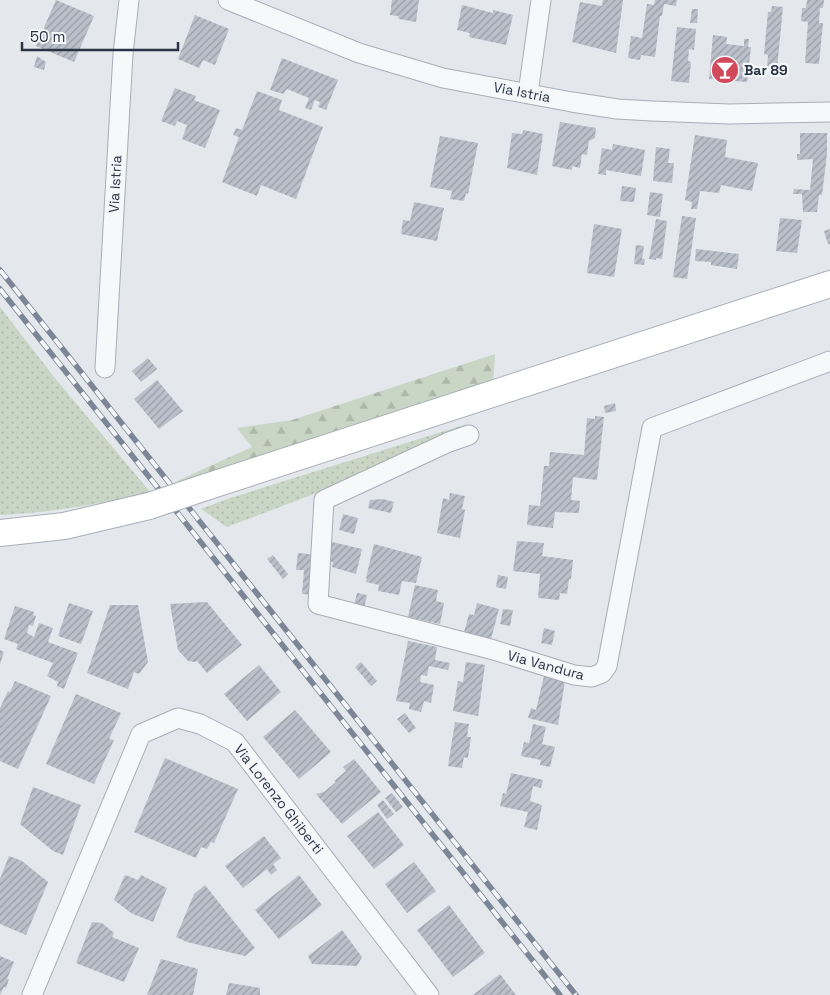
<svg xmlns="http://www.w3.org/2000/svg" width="830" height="995" viewBox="0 0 830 995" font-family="'Space Grotesk',sans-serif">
  <defs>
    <pattern id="grass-dots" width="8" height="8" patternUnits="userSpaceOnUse" patternTransform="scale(1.25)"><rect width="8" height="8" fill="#c9d6c5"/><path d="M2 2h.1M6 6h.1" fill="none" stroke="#adb8ab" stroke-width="1.8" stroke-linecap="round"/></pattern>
    <pattern id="forest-firs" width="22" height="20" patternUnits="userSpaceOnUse" patternTransform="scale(1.25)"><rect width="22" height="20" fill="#c9d6c5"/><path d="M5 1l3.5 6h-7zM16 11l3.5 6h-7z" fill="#adb8ab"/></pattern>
    <pattern id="building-hatch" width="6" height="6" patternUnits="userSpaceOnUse" patternTransform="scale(1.25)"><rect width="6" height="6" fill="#bbc0ca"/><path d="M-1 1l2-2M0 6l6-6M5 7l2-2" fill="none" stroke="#989da6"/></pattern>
  </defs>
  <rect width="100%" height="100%" fill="#e4e7ec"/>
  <!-- grass -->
  <path fill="url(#grass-dots)" d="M0,307L54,377L151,493C101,503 51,513 0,515Z
    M470,423L314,494L227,527L201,509L230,498Z"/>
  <!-- forest -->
  <path fill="url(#forest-firs)" d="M495,354L493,384L178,484L177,481L252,447L237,428L292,420Z"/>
  <!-- building -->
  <path fill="url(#building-hatch)" d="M56,0L94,16L74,62L36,46Z
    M392,0H419L416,22L399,19L398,16L390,15Z
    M603,0H623L616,53L572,42L580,2L602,6Z
    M655,0H677L676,6L664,4L662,16H660L655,57L641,55L640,60L628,58L631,36L642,38L647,4L654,5Z
    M807,0H824L823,8H820L819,23H823L819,64L805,63L808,22L801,21L802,8H806Z
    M462,5L493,13V10L513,15L506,45L469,37L470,33L457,30Z
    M772,6L783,7L777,69L767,68L768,55L764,54L768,12H771Z
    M692,9H698L697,23H690Z
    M195,15L229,29L215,65L203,60L199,68L178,59Z
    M677,27L696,29L694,50L689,49L688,61L691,62L689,83L671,81Z
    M713,35L727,37L726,44L744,46V39H749L748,47H751L747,82L709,79Z
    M37,56L46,62L44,70L34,67Z
    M282,58L338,80L326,110L318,107L320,102L315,100L311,110L305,108L309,98L287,89L283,94L270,90Z
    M175,88L196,96L194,100L220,110L205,148L182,139L187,125L177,121L175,126L161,121Z
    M257,91L282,100L279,110L323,127L296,199L261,185L257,196L222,182L239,137L233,135L236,128L242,130Z
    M560,122L596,128L595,138L589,141L587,155L582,154L580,168L572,166V170L552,166Z
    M523,130L543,134L537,175L507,168L512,133L522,134Z
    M800,133H827V154L822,195H819L817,212H803L802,194H793L794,189L810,190L813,159L797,160V154H800Z
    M695,135L727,140L725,157L758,163L752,191L721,185L719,193L700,191L697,209H691L692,202L685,200Z
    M440,136L478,143L468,194L466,193L464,201L450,199L452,191L430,187Z
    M613,144L645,150L641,176L606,170V175L598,174L602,148L612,150Z
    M656,147L670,149L668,163H674L672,183L653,181Z
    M622,186L636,188L634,202L620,201Z
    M650,192L663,194L660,217L647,215Z
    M414,202L444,208L437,241L401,234L403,220L410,221Z
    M682,216L696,218L687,279L673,277Z
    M780,218L802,220L797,253L776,251Z
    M656,219L667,221L662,259L656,258V260L649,259Z
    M594,224L622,229L614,277L587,273Z
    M830,229V244H828L824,231Z
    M636,245L644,246L642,259H645L644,265L634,264Z
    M696,249L739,254L737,269L711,265V262L695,261Z
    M148,358L157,369L141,382L132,371Z
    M157,380L183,411L159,429L134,399Z
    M615,403L616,411L605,413L604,406Z
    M595,416L604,417L597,480L573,477L571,500L580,501L579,513L555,512L553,528L527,525L529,505L540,506L544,466H549L550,452L584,455L587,418L595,419Z
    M450,493L465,496L462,509L465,510L460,538L437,533L443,498L449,500Z
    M383,499L394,502L391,513L368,508L370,500Z
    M343,514L358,518L354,534L339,530Z
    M517,541L544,543L542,556L573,560L571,579H569L567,594L560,593L559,600L538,598L540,574L513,571Z
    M332,542L362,549L356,574L332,567L333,562L327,561Z
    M374,544L422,557L416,583L402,581L399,595L378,591L379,585L366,582L367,578H366Z
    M298,553L318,555L315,595L302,594L304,570H296Z
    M273,555L288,574L283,579L267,559Z
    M498,575L508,577L506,589L496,587Z
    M415,585L438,590L436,601L444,603L440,624L408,617Z
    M357,593L367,595L364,608L354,605Z
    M207,602L242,645L207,673L197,661L195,662L188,661L178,650L170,604Z
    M69,603L93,611L81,644L58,636Z
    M477,603L499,609L490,643L463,636L469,614L474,615Z
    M110,605H138L148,662L139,674L134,672L128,689L87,673Z
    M15,606L34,612L33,615L36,616L33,626L29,625L27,633L34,637L39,623L53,628L48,642L78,653L64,689L57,686L58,682L47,676L53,663L16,649L18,644L4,639Z
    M503,609L513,610L510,626L500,624Z
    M544,628L555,631L552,645L541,643Z
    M408,641L437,647L435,660L450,663L448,670L429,666L427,676L421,675L420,682L434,685L431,703L424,701L421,712L409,709L410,703L396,701Z
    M0,650L4,652L0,664Z
    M361,662L377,681L371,686L355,667Z
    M466,662L485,665L478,716L453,711L458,681L463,682Z
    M259,665L281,692L247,721L224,694Z
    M544,676L565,681L558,725L528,718L531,708L536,710Z
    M15,681L51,696L18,769L0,761V708L8,691L10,692Z
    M76,694L121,713L109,739L114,740L94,784L46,764Z
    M295,710L331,752L299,779L263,737Z
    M405,713L416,728L409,733L397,719Z
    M455,722L469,724L467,737H471L468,758L464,757L462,768L448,766Z
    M533,724L546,727L542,744L555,747L550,767L540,765L541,760L521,756L524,742L529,743Z
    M165,758L238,789L214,843L211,842L207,849L201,847L196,858L134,832Z
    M354,759L381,792L342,824L316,794L324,792L336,782L334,781L346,771L343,767Z
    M511,773L543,780L541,788L533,786L530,801L542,805L537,830L524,827L528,812L500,806L503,793L506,794Z
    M33,787L81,805L63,855L53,851L20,824Z
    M392,793L403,807L396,812L385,798Z
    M383,800L394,814L387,819L377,805Z
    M378,812L404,845L374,869L347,836Z
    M264,836L281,858L273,864L277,870L271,875L267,869L243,888L225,866Z
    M9,856L22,861L48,882L26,935L0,924V879Z
    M414,862L436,891L407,913L385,884Z
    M125,875L138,880L141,875L167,888L153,922L131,913L114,900Z
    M299,875L322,905L279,939L255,910Z
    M205,885L255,948L245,956L187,942L176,937L194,894Z
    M449,905L485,953L453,977L417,930Z
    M92,922L102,923L114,933L112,937L139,948L124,982L76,963Z
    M342,930L362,957L357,966L312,964L308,956Z
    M0,956L14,962L7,979H9L6,988L4,987L0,995Z
    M161,959L198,969L193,995H147Z
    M500,974L516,995H473Z
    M229,983L260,988V995H226Z"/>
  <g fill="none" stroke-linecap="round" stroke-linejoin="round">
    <defs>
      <path id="street" d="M228,0L359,53L443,78L572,102L617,109L652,111L729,114L830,112
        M528,93L541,0
        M105,368L123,54L129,0
        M469,435L449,442L324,500L318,604L494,650L574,675L592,677L602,673L607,666L652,428L830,361
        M32,995L141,734L178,718L200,724L235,742L429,995"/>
      <path id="secondary" d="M206,487L830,284
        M0,533L64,526L149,506"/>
    </defs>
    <!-- street casing -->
    <use href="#street" stroke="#a9aeb7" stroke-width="21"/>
    <!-- secondary casing -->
    <use href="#secondary" stroke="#a9aeb7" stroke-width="28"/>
    <!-- street -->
    <use href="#street" stroke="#f7f8fa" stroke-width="19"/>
    <!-- secondary -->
    <use href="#secondary" stroke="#fff" stroke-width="26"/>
    <defs>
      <path id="rail" d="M0,270L576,995
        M0,289L560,995"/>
    </defs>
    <!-- rail casing -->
    <use href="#rail" stroke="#7d8696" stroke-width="5.5"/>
    <!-- rail -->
    <use href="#rail" stroke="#f4f6f9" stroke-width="4" stroke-dasharray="11" stroke-linecap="butt"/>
    <defs>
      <path id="secondary-bridge" d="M149,506L206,487"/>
    </defs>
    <!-- secondary-bridge casing -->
    <use href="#secondary-bridge" stroke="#a9aeb7" stroke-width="28" stroke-linecap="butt"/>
    <!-- secondary-bridge -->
    <use href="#secondary-bridge" stroke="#fff" stroke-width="26"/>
  </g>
  <!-- icons -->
  <defs>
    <symbol id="bar-disc" viewBox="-11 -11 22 22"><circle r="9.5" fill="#d1495b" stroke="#f4f6f9"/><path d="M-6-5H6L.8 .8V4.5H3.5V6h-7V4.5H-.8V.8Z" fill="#fff"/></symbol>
  </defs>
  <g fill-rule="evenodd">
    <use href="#bar-disc" x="709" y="54" width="32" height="32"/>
  </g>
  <g text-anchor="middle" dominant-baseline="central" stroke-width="4.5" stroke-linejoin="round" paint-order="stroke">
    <!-- poi labels -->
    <g font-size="14" font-weight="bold" fill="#2b3445" stroke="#f4f6f9" text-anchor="start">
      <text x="744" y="70">Bar 89</text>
    </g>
    <!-- street labels -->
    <g font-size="14" fill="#2b3445" stroke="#f4f6f9">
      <text transform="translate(522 92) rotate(11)">Via Istria</text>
      <text transform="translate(115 184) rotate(-87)">Via Istria</text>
      <text transform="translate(546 665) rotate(15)">Via Vandura</text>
      <text transform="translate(279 799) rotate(52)">Via Lorenzo Ghiberti</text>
    </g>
  </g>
  <!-- scale -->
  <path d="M22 42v8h156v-8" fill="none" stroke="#2b3445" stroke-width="2.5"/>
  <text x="30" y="42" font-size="15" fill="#2b3445" stroke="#f4f6f9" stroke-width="4" paint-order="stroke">50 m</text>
</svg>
